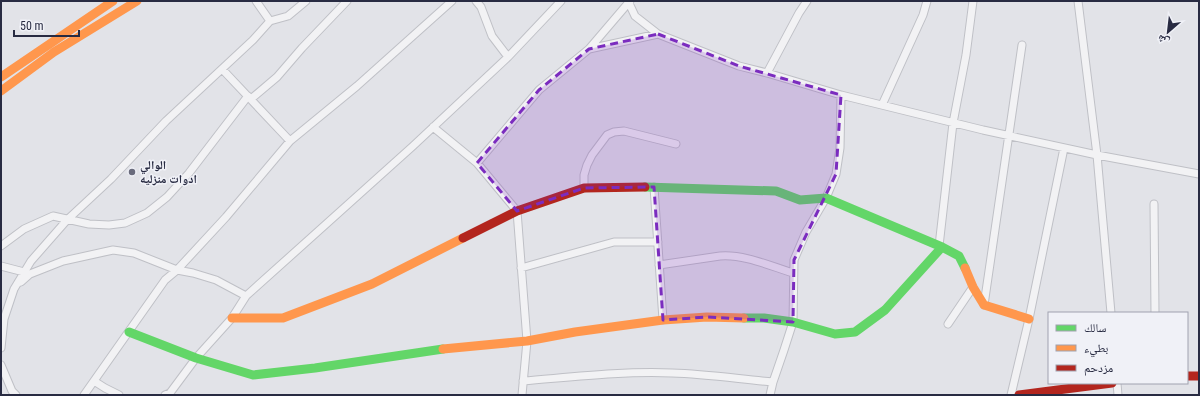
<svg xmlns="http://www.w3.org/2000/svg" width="1200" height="396" viewBox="0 0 1200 396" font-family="'Roboto Condensed','Noto Naskh Arabic',sans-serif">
  <rect width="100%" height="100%" fill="#e2e3e8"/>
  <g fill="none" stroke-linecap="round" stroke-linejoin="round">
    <defs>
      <path id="street" d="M256,1L270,21
        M476,1L481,7L492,36L508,57
        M628,1L635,16L658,34L739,66L767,73L841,95L983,130L1097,155L1199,174
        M1078,1L1097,155L1111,313
        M589,49L658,34
        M222,69L290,141
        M767,73L799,13L807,1
        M251,99L277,77L302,48L347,1
        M882,105L923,15L927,1
        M433,127L477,163L517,211L527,341L522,395
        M477,163L539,90L589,49L630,1
        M654,187L663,320
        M584,188V175L587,165L592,155L607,135L614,132L624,131L676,144
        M1154,204L1155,313
        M1,246L24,229L53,216L89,224L109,225L125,223L147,213L167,197L189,173L248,96
        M939,246L953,123L966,55L973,1
        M659,265L720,256C744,254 770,266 793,273
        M1,266L24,272
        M521,268L614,242H658
        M21,282L30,274L63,261L113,250L134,253L177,270L193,273L216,280L246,296
        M984,305L1022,45
        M948,324L973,287
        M1,348L4,319L14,289L31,261L67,220L111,179L166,121L253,40L270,21L288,16L306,1
        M1,365L12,391L16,395
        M94,381L105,388L119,395
        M523,381C573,377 622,371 672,373C706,374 739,379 773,382
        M1117,383L1118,395
        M84,395L165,280L177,270L226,217L290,141L357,86L452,1
        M165,395L170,393L196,358L232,318L246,296L413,146L508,57L561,1
        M770,395L773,382L784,350L793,322L794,260L806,232L826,198L836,174L840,148L841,95
        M1011,395L1029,319L1064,148"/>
    </defs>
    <!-- street casing -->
    <use href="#street" stroke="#bfc0c6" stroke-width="9"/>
    <!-- street -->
    <use href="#street" stroke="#f2f2f4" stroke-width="7"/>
    <!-- fast -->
    <path stroke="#63d668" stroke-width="9" d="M645,187L776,191L800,200L826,198L942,247L959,256L965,268
      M744,318H764L793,322L835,334L855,332L885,310L942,247
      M129,332L196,358L253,375L315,368L443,349"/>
    <!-- slow -->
    <path stroke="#ff974d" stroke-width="9" d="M1,77L113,1
      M1,91L54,52L137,1
      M965,268L973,287L984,305L1029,319
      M232,318H283L372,284L463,238
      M443,349L527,341L575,332L663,320L707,317L744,318"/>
    <!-- jam -->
    <path stroke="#b3261e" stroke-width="9" d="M463,238L517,211L584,188L645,187
      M1187,376H1199
      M1019,395L1112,383"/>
  </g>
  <!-- marked area -->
  <path fill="#7b2cbf" fill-opacity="0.2" stroke="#7b2cbf" stroke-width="3" stroke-dasharray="8 5" stroke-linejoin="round" d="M658,34L739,66L841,95L836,174L794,260L793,322L707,317L663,320L654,187L584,188L517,211L477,163L539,90L589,49Z"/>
  <!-- markers -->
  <circle fill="#696b7c" stroke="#f0f1f7" stroke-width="1.5" cx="132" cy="172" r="4"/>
  <g text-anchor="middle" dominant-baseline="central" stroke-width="3" stroke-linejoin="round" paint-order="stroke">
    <!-- poi labels -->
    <g font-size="12" font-weight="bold" fill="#282b42" stroke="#f0f1f7" text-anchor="start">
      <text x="140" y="165">الوالي<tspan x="140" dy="14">ادوات منزليه</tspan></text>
    </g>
  </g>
  <!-- border -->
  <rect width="1200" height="396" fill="none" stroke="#282b42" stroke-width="4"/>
  <!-- legend -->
  <rect x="1048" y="312" width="140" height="72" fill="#f0f1f7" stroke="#a0a2af"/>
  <rect x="1056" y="325" width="20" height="6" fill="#63d668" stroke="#a0a2af"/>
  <text x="1084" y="332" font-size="12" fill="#282b42">سالك</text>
  <rect x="1056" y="345" width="20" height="6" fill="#ff974d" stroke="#a0a2af"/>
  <text x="1084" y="352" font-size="12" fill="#282b42">بطيء</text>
  <rect x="1056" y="365" width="20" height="6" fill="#b3261e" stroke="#a0a2af"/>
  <text x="1084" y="372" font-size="12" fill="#282b42">مزدحم</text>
  <!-- north arrow -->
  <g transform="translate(1168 32) rotate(208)" stroke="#f0f1f7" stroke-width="3" paint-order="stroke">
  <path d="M0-3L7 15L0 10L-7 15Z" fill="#282b42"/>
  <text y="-6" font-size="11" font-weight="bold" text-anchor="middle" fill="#282b42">ش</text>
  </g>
  <!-- scale -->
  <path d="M14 30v6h65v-6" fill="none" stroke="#282b42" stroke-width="2"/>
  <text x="20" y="30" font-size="12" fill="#282b42" stroke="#f0f1f7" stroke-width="3" paint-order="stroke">50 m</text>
</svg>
